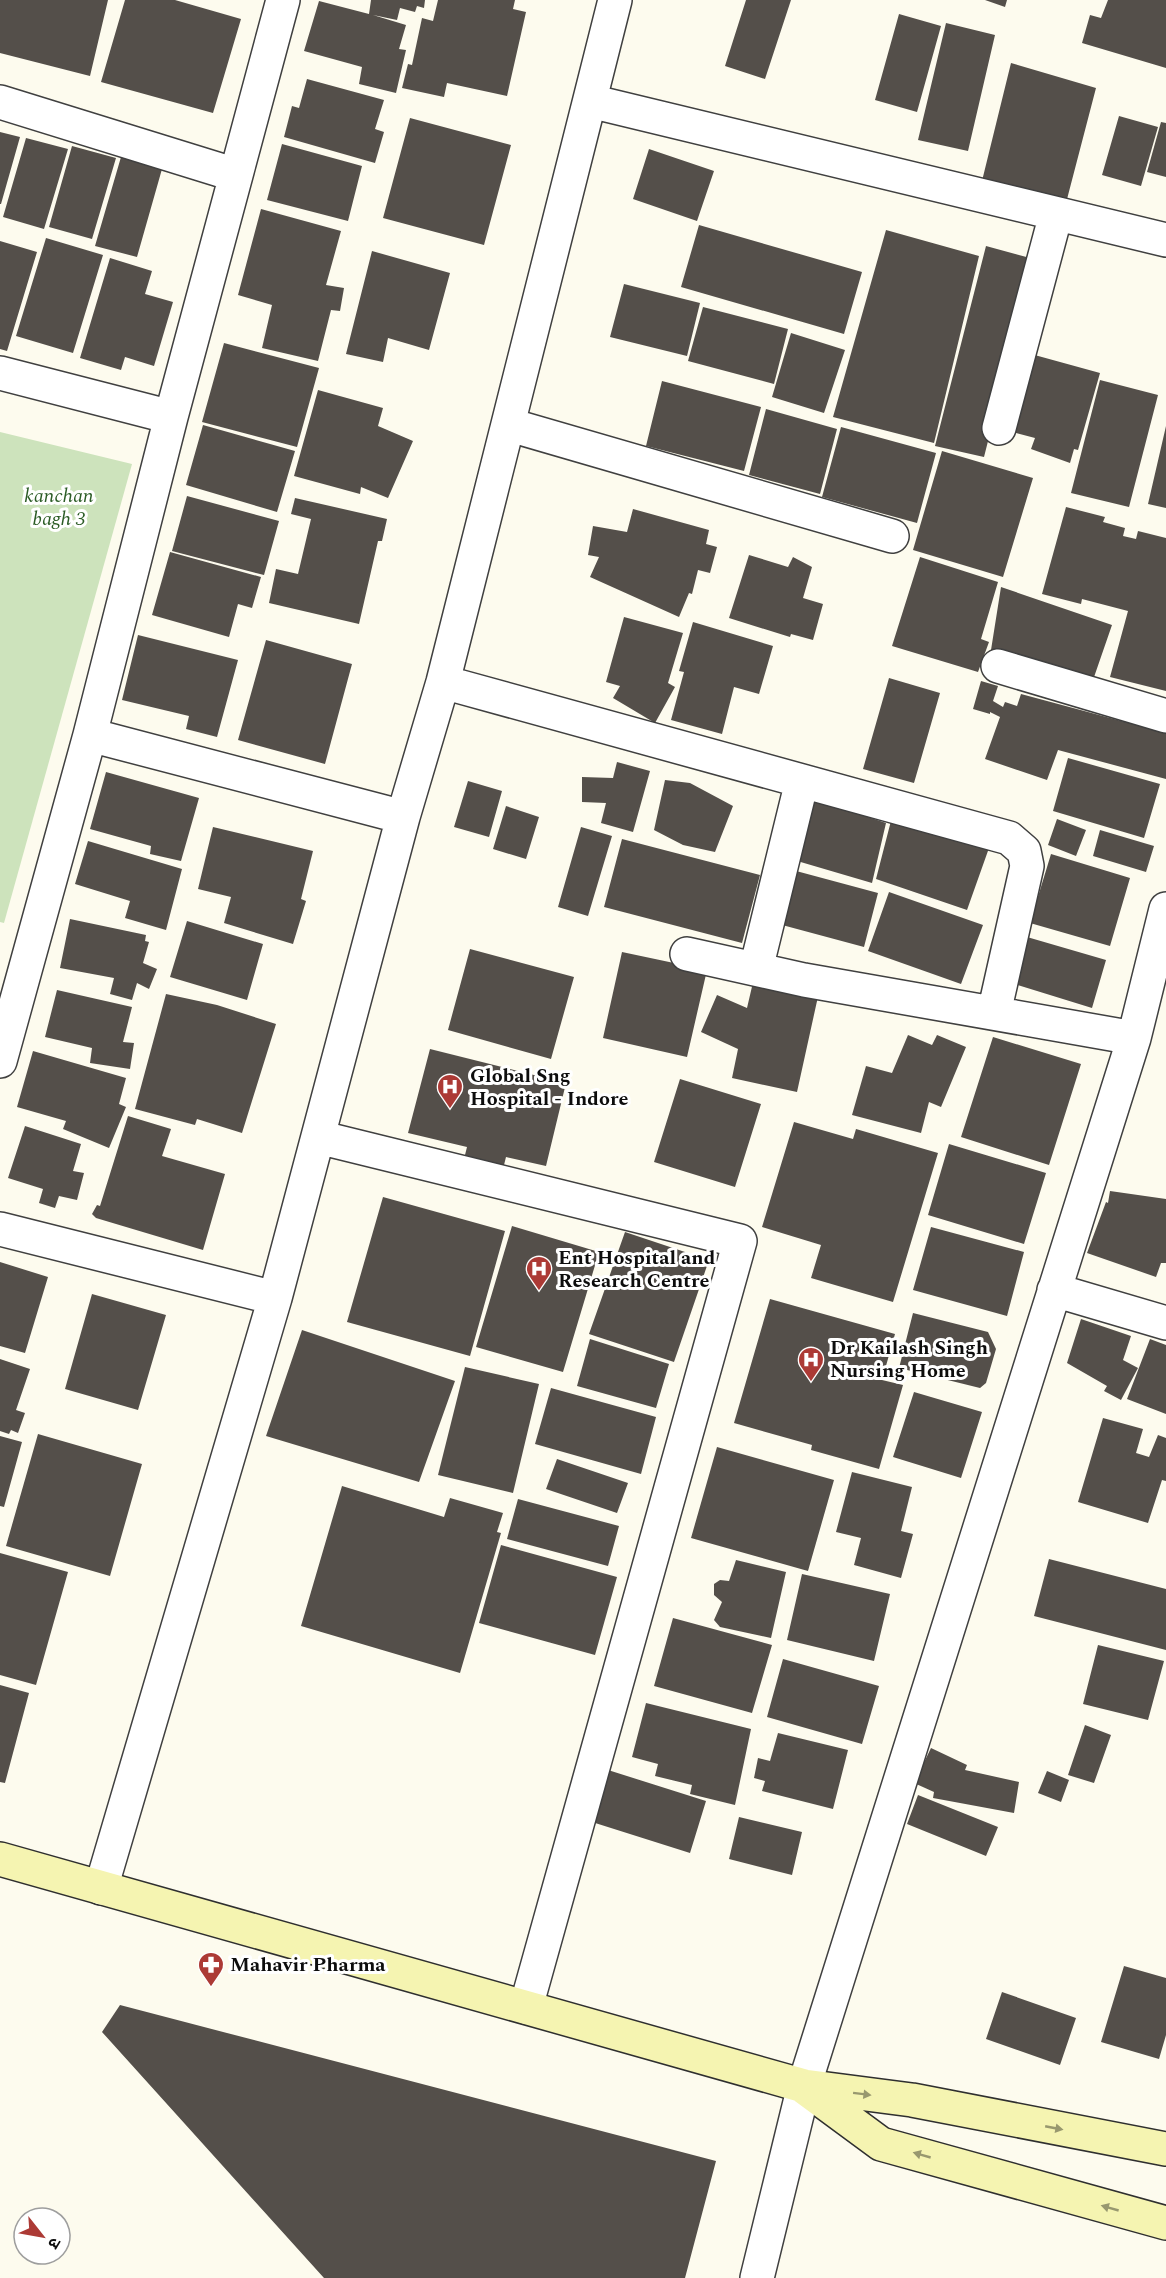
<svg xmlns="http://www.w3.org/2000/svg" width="1166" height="2278" viewBox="0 0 1166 2278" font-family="Spectral,'Noto Sans Devanagari',serif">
  <rect width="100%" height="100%" fill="#fdfbee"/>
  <!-- green -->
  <path fill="#cde3bc" d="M0,432L132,464L4,923L0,922Z"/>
  <!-- building -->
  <path fill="#544f4a" d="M0,0H108L90,76L0,53Z
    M125,0H175L241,19L213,113L101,82Z
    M371,0H425L424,8L417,6L415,12L400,8L397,20L373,15L406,25L399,49L406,50L396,93L359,84L362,67L304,51L319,1L369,14Z
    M438,0H515L513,9L526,12L507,96L447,83L444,97L402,88L408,64L412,65L422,18L433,21Z
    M746,0H791L765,79L725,66Z
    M985,0H1007L1005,7Z
    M1108,0H1166V68L1082,43L1090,15L1101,18Z
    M899,14L941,26L917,112L875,100Z
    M946,23L995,35L968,151L918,140Z
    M1011,63L1096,88L1066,203L981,185Z
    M307,79L384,100L375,129L384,132L375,163L284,137L292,106L299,108Z
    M1119,116L1158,127L1141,186L1102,175Z
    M410,118L511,145L484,245L383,218Z
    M1161,122L1166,123V177L1147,172Z
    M0,132L20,137L1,204H0Z
    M26,138L68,149L44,229L3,217Z
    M282,144L362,166L348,221L267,200Z
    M72,146L116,158L92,239L49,227Z
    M649,149L714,171L697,221L633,199Z
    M121,157L162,169L137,257L95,246Z
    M261,209L341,231L326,285L344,288L340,311L331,310L318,361L262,348L272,305L238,295Z
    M699,225L862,272L844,334L681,287Z
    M886,230L979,256L934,443L833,417Z
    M46,238L103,255L73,353L16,336Z
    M0,241L37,252L7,351L0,349Z
    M986,246L1034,259L984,457L935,446Z
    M372,251L450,273L429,350L388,338L383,362L346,354Z
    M110,258L152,271L145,294L173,302L154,366L125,357L121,370L80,358Z
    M624,284L700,303L687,356L610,337Z
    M703,307L788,329L774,384L688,361Z
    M791,333L845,350L824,413L772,397Z
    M224,343L319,368L297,447L202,422Z
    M1031,354L1100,373L1078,450L1074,449L1070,463L1031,449L1035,438L1009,431Z
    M1100,380L1158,395L1129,507L1071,493Z
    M662,381L761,407L744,471L646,446Z
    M318,390L383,408L378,426L413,441L388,498L361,487L360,494L294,476Z
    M766,409L837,429L820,494L749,475Z
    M203,425L295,451L277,512L186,485Z
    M1166,426V508L1148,504Z
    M841,427L936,453L917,523L822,497Z
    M942,451L1033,478L1003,577L913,550Z
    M187,496L279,521L264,575L172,551Z
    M295,498L387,519L382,541H378L359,624L269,603L276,569L298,574L311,519L291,514Z
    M1066,507L1105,517L1103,522L1125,528L1123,536L1136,539L1138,531L1166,538V691L1110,677L1128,611L1082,599L1081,604L1042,594Z
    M633,509L709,530L706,544L717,547L710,573L698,570L692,594L689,593L679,617L590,577L599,557L588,555L593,526L627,532Z
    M170,552L261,577L252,608L238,604L229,637L152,615Z
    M749,555L788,567L793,557L812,567L803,598L823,604L813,640L791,634L790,637L729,618Z
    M920,557L998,582L981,639L989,642L978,672L892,646Z
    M1001,587L1112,625L1093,680L1037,660L1035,667L991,650Z
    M624,617L683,633L668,683L675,687L655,723L613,698L620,686L606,682Z
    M693,622L773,646L759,694L734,687L722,734L671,720L684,672L679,671Z
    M138,635L238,660L217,737L186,729L189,716L122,700Z
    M266,640L352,664L325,764L238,740Z
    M889,678L940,693L914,783L863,769Z
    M981,681L998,686L993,701L1003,707L1005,702L1017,706L1021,694L1166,733V779L1058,750L1047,780L985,759L1000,717L990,712V714L973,709Z
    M1068,758L1160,784L1144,838L1053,811Z
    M617,762L650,771L633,832L601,823L606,803L582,802V777L613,778Z
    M106,772L199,798L181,861L150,854L151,846L90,829Z
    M665,780L690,783L733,806L715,852L683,845L654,830Z
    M468,781L502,791L489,837L454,827Z
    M806,796L886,823L872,883L787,858Z
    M506,806L539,817L526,859L493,849Z
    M893,813L989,848L967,910L876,879Z
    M1057,819L1086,830L1076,856L1048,845Z
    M213,827L313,851L301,899L306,901L293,944L224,923L231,897L198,889Z
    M581,827L612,836L588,916L558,907Z
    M1100,830L1154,846L1146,872L1093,856Z
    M622,839L760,875L742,943L604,907Z
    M88,841L182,869L166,930L125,918L130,901L75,884Z
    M1051,854L1130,878L1110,946L1030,923Z
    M785,868L878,893L864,947L771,922Z
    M889,892L983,925L961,984L868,951Z
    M70,919L146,935L145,941L149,942L143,963L157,969L149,989L137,983L132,1000L110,994L114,978L60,968Z
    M187,921L263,944L247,1000L170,977Z
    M1027,937L1106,960L1092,1008L1014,984Z
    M470,949L574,977L551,1059L448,1030Z
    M622,952L707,970L687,1057L603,1038Z
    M754,978L819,992L797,1092L732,1078L738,1049L701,1032L717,995L747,1008Z
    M57,990L132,1007L123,1042L134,1043L130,1069L90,1063L92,1048L45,1037Z
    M166,994L217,1005L276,1024L242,1133L197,1119L195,1125L135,1109Z
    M908,1035L932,1045L937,1035L966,1047L941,1107L929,1102L921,1133L852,1115L866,1066L892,1073Z
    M993,1037L1081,1064L1049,1165L961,1137Z
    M430,1049L566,1083L546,1166L506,1157L502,1173L463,1163L467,1147L408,1133Z
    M33,1051L126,1078L119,1104L126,1107L109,1148L63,1129L66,1121L17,1107Z
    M680,1079L761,1104L735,1187L654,1162Z
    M128,1116L171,1129L162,1156L225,1174L203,1250L96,1218L92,1214L97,1205L100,1206Z
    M794,1122L853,1139L856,1129L938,1153L893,1302L811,1278L821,1245L762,1227Z
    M25,1126L81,1144L73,1171L84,1173L77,1200L59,1196L55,1208L39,1203L43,1189L8,1178Z
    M949,1144L1046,1173L1024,1244L928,1215Z
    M1110,1191L1166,1199V1263H1161L1156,1277L1087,1253L1106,1202L1108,1203Z
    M383,1197L505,1231L470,1356L347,1322Z
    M512,1226L599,1252L563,1372L476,1347Z
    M931,1227L1024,1252L1007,1316L913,1290Z
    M625,1232L709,1260L674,1362L589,1334Z
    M0,1262L48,1277L25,1353L0,1346Z
    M92,1294L166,1315L138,1410L65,1389Z
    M770,1299L895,1334L882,1380L903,1385L879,1469L811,1450L812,1445L734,1423Z
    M913,1313L988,1332L996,1349L986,1383L980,1388L899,1368Z
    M1081,1319L1131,1336L1123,1360L1138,1368L1121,1400L1104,1391L1107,1386L1067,1363Z
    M302,1330L455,1381L419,1482L266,1436Z
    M590,1339L669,1364L656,1408L577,1386Z
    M1150,1339L1166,1345V1414L1127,1399Z
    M0,1359L30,1369L16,1410L25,1413L18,1433L11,1430L9,1434L0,1431Z
    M465,1367L539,1384L513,1493L438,1475Z
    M551,1388L656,1417L641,1474L535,1444Z
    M914,1392L982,1412L961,1478L893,1457Z
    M1103,1418L1143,1429L1136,1453L1149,1457L1158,1435L1166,1438V1481L1162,1480L1148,1523L1078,1502Z
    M38,1434L142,1464L110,1576L6,1546Z
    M0,1436L22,1442L4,1507L0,1506Z
    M717,1447L834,1480L808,1571L691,1538Z
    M557,1459L628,1483L617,1513L546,1489Z
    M852,1472L912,1487L901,1531L913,1534L901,1578L854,1565L861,1538L836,1532Z
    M342,1486L444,1517L450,1498L503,1513L497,1532L501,1533L460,1673L301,1626Z
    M518,1499L619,1526L608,1566L507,1539Z
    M501,1545L617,1577L595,1655L479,1623Z
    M0,1553L68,1572L36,1685L0,1675Z
    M1049,1559L1166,1589V1650L1034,1616Z
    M736,1560L786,1572L771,1638L720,1627L714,1620L722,1602L714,1595V1584L720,1580L729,1581Z
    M802,1574L890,1594L874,1661L787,1640Z
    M673,1618L772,1645L752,1713L654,1686Z
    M1098,1645L1164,1661L1148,1720L1083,1704Z
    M783,1659L879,1686L862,1744L767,1717Z
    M0,1685L29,1693L5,1783L0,1782Z
    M646,1703L751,1729L735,1805L690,1794L692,1785L655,1776L658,1764L632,1757Z
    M1085,1725L1111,1735L1094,1783L1068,1775Z
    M778,1733L848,1750L833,1809L762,1791L765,1781L754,1778L758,1758L770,1761Z
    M931,1748L967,1765L965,1770L1019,1782L1014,1813L933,1798L934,1792L914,1783Z
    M608,1770L706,1801L690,1853L592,1822Z
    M1047,1771L1069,1780L1061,1802L1038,1793Z
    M918,1795L998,1827L986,1856L907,1824Z
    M739,1817L802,1832L792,1875L729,1859Z
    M1124,1966L1166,1978V2035L1159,2059L1101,2042Z
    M1002,1992L1076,2018L1060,2065L986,2039Z
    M120,2005L716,2161L685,2278H324L102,2032Z"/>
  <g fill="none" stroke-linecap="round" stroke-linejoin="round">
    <defs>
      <path id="street" d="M590,101L1166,240
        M0,102L236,175
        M0,373L171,417
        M510,425L892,536
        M999,428L1056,214
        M998,666L1166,716
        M443,682L1009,838L1024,851L1027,866L994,1013
        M90,735L403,817
        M687,954L804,980L1134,1038
        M756,969L802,781
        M0,1061L90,735L171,417L283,0
        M318,1137L740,1241L526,2007
        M0,1229L275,1298
        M1054,1290L1166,1323
        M101,1888L275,1298L403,817L443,682L615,0
        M757,2278L804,2086L1134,1038L1166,909"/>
      <path id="secondary" d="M0,1859L804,2086L912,2100L1166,2149
        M805,2088L881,2144L1166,2223"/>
    </defs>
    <!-- street casing -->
    <use href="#street" stroke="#404040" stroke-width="36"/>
    <!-- secondary casing -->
    <use href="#secondary" stroke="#2f2f2f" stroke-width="36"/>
    <!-- street -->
    <use href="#street" stroke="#fff" stroke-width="33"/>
    <!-- secondary -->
    <use href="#secondary" stroke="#f5f4b1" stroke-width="33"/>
  </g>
  <!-- one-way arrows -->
  <defs><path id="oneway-solid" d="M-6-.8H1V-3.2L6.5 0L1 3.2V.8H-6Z" transform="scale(1.5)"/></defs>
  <g fill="#98986f">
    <use href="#oneway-solid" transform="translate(862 2094) rotate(7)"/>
    <use href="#oneway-solid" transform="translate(1054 2128) rotate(11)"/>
    <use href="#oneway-solid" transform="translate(922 2155) rotate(-164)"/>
    <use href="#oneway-solid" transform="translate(1110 2208) rotate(-164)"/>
  </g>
  <!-- icons -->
  <defs>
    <symbol id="hospital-pin" viewBox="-11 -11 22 30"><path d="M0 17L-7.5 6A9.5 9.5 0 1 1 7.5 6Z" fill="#ac3a35" stroke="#fff"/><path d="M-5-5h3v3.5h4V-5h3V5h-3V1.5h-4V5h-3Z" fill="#fff"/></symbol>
    <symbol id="pharmacy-pin" viewBox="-11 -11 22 30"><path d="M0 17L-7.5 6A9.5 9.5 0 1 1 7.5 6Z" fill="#ac3a35" stroke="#fff"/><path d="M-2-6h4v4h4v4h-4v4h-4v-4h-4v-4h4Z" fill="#fff"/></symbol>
  </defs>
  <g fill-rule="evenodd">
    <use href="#hospital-pin" x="435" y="1072" width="30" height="40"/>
    <use href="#hospital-pin" x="524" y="1254" width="30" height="40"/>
    <use href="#hospital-pin" x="796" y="1345" width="30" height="40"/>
    <use href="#pharmacy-pin" x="196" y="1950" width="30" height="40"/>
  </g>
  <g text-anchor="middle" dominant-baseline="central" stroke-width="6" stroke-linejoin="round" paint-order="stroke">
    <!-- park labels -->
    <g font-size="20" font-style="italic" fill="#2b5c25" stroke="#fff">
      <text x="59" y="496">kanchan<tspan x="59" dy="23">bagh 3</tspan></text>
    </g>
    <!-- poi labels -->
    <g font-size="20" font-weight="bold" fill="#0d0d0d" stroke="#fff" text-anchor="start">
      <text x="470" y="1076">Global Sng<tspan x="470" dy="23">Hospital - Indore</tspan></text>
      <text x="558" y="1258">Ent Hospital and<tspan x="558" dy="23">Research Centre</tspan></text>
      <text x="830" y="1348">Dr Kailash Singh<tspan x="830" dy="23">Nursing Home</tspan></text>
      <text x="230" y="1965">Mahavir Pharma</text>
    </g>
  </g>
  <!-- north arrow -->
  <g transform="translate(42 2236) rotate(121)"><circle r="28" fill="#ffffff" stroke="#9e9e9e" stroke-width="1.5"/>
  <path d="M0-4.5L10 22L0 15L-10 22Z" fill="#ac3a35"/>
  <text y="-9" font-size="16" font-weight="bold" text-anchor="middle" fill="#0d0d0d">उ</text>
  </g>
</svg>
